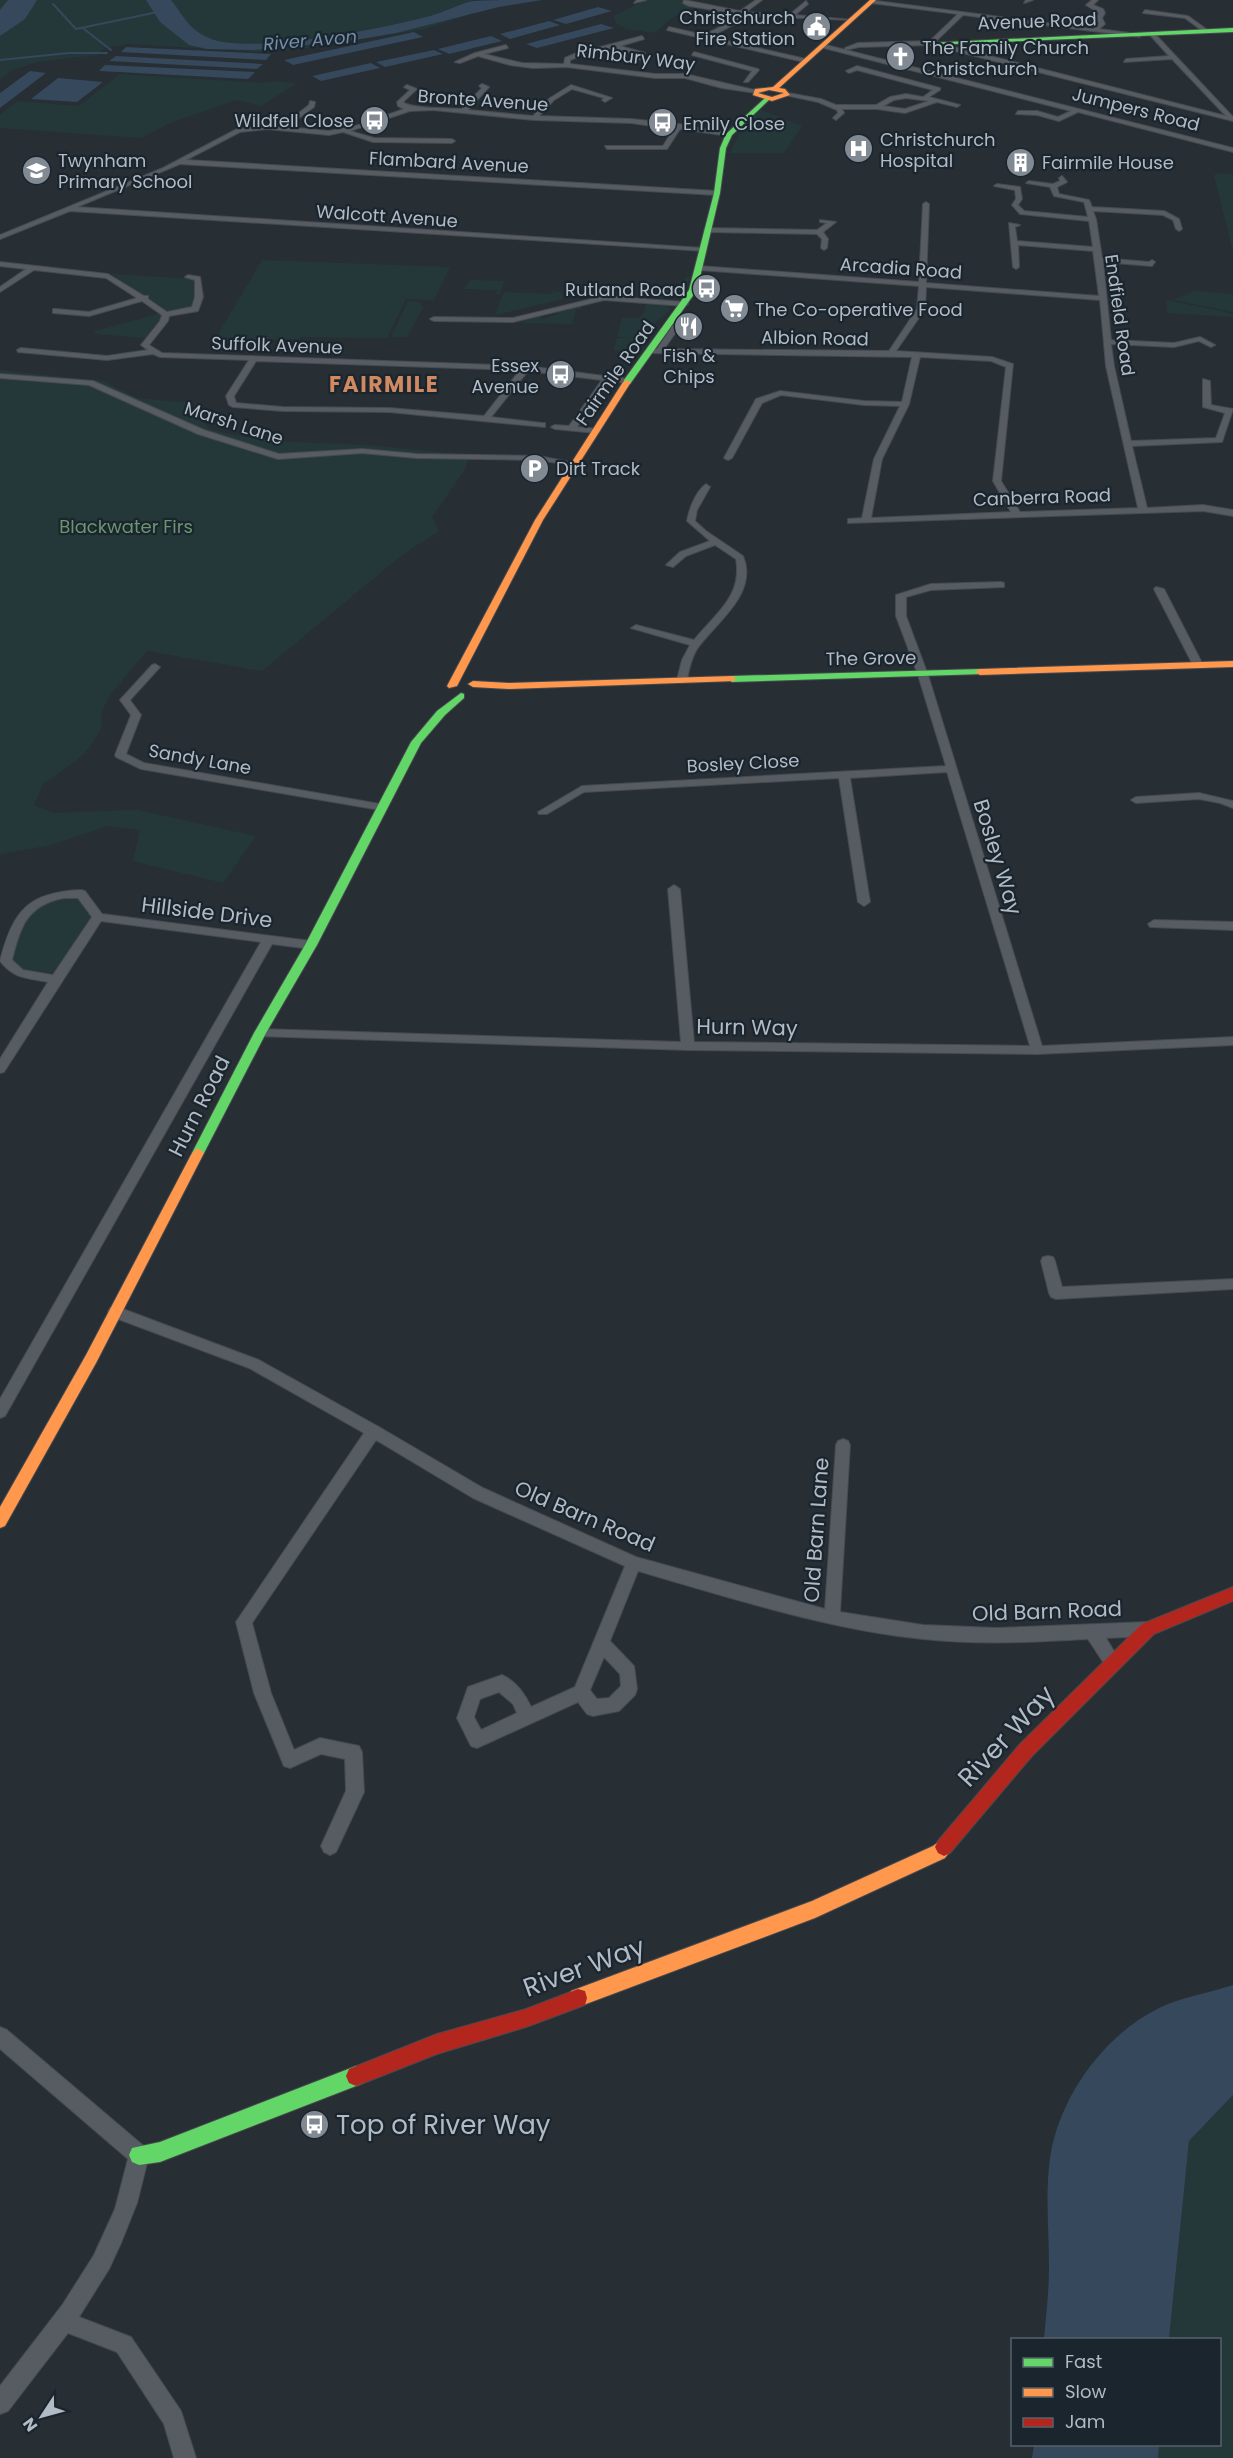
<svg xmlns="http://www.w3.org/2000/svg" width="1233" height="2458" viewBox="0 0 1233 2458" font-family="Poppins,sans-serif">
  <rect width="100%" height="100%" fill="#272e34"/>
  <!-- green -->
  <path fill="#243839" d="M0,0H473L474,1L455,8L470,14L425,29L295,50L259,52L128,44L105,48L97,55L38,62L12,70L0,80Z
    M645,0H684L682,2L693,7L669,20L655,33L626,29L616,23L614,16Z
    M120,74L263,83L278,81L296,84L261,106L236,100L170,123L141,138L0,128V115L17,101L78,106Z
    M759,109L802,126L784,153H730L741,131Z
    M1219,173L1233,174V252L1214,175Z
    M262,260L450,267L434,300L406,299L387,338L300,337L299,339L214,341Z
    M111,274L196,279L193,307L168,311Z
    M685,277H690L682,296L657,298L659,288L677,289L680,281H684Z
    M470,280L504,281L500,294H496L497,290L462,289L466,287Z
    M550,291L562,292L563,299L495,315L504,292L555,294Z
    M1195,291L1233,294V312L1173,300Z
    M1166,300L1226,312L1233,314V317L1167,313Z
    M408,301L420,302L423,308L407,337H391Z
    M646,304L666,305L671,309C663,318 650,325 644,332C640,336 637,350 630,359H627L631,352L613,350L617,338H635L617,337L622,318H639L644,313Z
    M578,305H582L581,309H576L572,324L518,323L539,316L543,319L559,314L556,312Z
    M161,313V318L145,338L95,334V331Z
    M0,370L103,381L137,398L190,403L191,410L210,429L230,434L269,441L367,445L469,455L466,468L432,517L439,531L402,555L262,671L147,651L110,695L101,713L102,727L90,747L77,760L43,784L34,805L53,813L137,810L256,836L223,883L133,861L140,830L108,826L47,846L0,854Z
    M61,897H77L92,918L53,973L22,969L12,960C19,923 23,907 61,897Z
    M1233,2095V2458H1158L1159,2445L1220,2444V2340L1169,2339L1189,2141Z"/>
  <!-- water -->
  <path fill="#35485c" d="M8,0H37L25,19L0,36V10Z
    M146,0H171C184,16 188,29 209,38C250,56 385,28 430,16C445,12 459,4 473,1C494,0 520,0 542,0L499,7L396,33L349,41L254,50L207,49L189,45L160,22Z
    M598,7L612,11L566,24L553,20Z
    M549,21L560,25L510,39L500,34Z
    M601,24L614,28L537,48L526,44Z
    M414,32L423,37L293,65L284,60Z
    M491,36L502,41L449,54L438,49Z
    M126,47L271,54L266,60L121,52Z
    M434,50L443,54L385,67L376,62Z
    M116,56L263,64L257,69L109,61Z
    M371,63L380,68L321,81L312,76Z
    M105,65L255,72L248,79L99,71Z
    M30,71L46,73L0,108V93Z
    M58,78L103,82L77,102L31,99Z
    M1233,1985V2095L1189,2141L1169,2339H1044C1046,2315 1049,2291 1049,2267C1049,2230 1045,2194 1050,2158C1059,2097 1104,2035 1159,2008C1181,1997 1209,1993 1233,1985Z
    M1034,2445V2444L1159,2445L1158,2458H1032Z"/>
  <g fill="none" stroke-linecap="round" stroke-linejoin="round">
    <!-- stream -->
    <path stroke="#35485c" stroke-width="2" d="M53,4L76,29L158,12
      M84,29L111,50
      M0,60L69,53H107"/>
    <defs>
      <path id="street" d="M637,0H646L634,3Z
        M684,0L740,11L756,0H762L746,12L789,15L806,1L808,4L795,15L853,20L750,16L710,37L806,59L804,62L667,30L669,27L704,35L744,15L689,6L683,3Z
        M869,0L1093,29L1099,24L1096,18L1099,13L1086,5L1092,0H1098L1093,5L1103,9L1105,13L1102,18L1105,24L1099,29L1138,34L1140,37L963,15L935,42L1226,116L1172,59L1124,62L1126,59L1169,56L1150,35L1155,34L1233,117V121L931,45L859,47L845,50V48L858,43L930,41L958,14L871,3Z
        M1026,0H1033L1024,3Z
        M1145,10L1188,16L1209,31L1204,32L1185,18L1143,13Z
        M642,36L644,39L620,46L645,53L641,60L636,59L640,55C609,46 600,49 570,60V64L655,74H685L759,91L756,93L722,88L685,78H655L567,67L533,68L510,65L478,56L460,63L455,62L475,53L506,45L508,48L484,54L522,63L564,64L565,58L574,54Z
        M822,44L1233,148V152L1078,112L1059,121L1037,115L1016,114L1018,111H1037L1058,117L1071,111L820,47Z
        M694,52L758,69L759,70L748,82H744L752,71L692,55Z
        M857,66L940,88V90L929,97L960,105L957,107L937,102L905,113L877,109H842L844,113L836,120L833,118L838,113L837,110L818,102L785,95L788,93L821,99L836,105H876L890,97L906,94L923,97L933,90L857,70L849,73L846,71ZM906,98L929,101L905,109L883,106L894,100Z
        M482,84L489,87L468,110L533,116L550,98L571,85L612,98L605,102L602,100L604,98L572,89L554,100L539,116L631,119L679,124L732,134L729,136L680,129L667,149H607L605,146H663L674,129L631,123L534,120L433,110L410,111L350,131L374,138L452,139L455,141L452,143L373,142L343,132L329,135L267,129L240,132L186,160L717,191L720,193L717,195L180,164L77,207L703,248L705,251L70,211L0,239V235L163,168L237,129L267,125L281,127L309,105L310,101L315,102L314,107L287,127L329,131L359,125L404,109L398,106L397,102L410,90L404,87L407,85L417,89L403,102C410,109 448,108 462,109L482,88L479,86Z
        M1062,176L1067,182L1057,187L1059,194L1089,200L1092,207L1164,211L1179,219L1182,229L1179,231L1176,229L1173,220L1163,215L1093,211L1096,219L1102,258L1149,262L1152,260L1155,262L1152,266L1103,262L1111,340L1174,343L1200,337L1215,345L1211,347L1199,341L1174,347L1111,344L1114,366L1131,441L1216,438L1225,413L1203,407V379L1210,381L1211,405L1233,409L1222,442L1132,446L1147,508L1203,505L1233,510V516L1203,511L848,523V519L862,518L874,459L900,406L864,405L781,395L762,403L732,458L728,460L724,458L756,399L780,391L864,401L902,402L912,357L651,353L647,351L657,349L678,318L673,314L677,312L686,318L664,349L889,351L917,309L919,286L699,270L696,268L699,266L919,282L923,204L926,202L929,204L926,283L1099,296L1093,251L1018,245L1019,267L1016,269L1013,267L1009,223L1020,225L1015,227L1017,241L1093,247L1089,221L1020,214L1012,205L1016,199L1015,190L994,186L997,184L1020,187L1022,199L1018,205L1024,211L1088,217L1084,202L1054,196L1050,187L1026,183L1029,181L1053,184L1060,181L1059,178ZM926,287L1100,300L1106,366L1138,508L1020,512L1001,481L1013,364L992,357L896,351L925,309ZM920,357L991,361L1006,367L993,481L1011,512L871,518L882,459L909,404Z
        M820,220L836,222L823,232L828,239L827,248L824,250L821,248L822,239L817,234L707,232L704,230L707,228L817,230L827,223L820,222Z
        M0,262L108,274L144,296H148V299L167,312L192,307L195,297V280L185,277L188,275L200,277L203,297L198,311L169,316L168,321L149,345L162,353L526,366L628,379L632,381L628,383L609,381L577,427L599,429L600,431L596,433L555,429L551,427L555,425L569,426L602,380L528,371L491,417L542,423H545V427L389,412L283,411L233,407L229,405L226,396L249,360L160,357L153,354L107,360L18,352L17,350L21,348L107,356L148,350L141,345L160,321L162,315L142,301L89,316L53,313V309H56L89,312L137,298L106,278L34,270L0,292V287L26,269L0,266ZM256,361L520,370L484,416L389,408L283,407L236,403L234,396Z
        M604,296L684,302L688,304L684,306L604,300L513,322L434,321L430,319L434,317L513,318Z
        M0,374L93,381L204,430L279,454L362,449L417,454L539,456L579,464L575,466L539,460L417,458L362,453L278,459L198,434L89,385L0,378Z
        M706,484L710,487L697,510L695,521L706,531L743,556C759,594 715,623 697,649C691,659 689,669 687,680L682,683L677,680L682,660L690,645L631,628L636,625L694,640C715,614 743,596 736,559L715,545L686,556L673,567L666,565L680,552L710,541L687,521C689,509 696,491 706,484Z
        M1001,582L1004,583V587L931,590L906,597V616L928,675L1042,1046L1233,1037V1045L1037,1054L688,1050L256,1036L254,1033L260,1029L681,1042L668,889L674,885L680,889L694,1042L1030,1046L947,772L850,778L870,902L864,906L858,902L839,778L584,792L547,814H539L538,812L582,786L946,766L918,675L896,616V595L931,584Z
        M1156,587L1164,589L1203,665L1201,667L1193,665L1154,589Z
        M155,664L160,667L130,700L141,715L126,754L144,763L380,804L385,807L380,810L141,769L116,757L115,755L131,715L120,700L152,665Z
        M1199,793L1233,801V808L1220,803L1199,799L1136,803L1131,800L1136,797Z
        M81,890L85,891L102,914L311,941L317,945L311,949L272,944L5,1416L0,1418V1399L261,942L101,921L4,1072L0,1073V1059L48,982C27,978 14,979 0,961C13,911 28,892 81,890ZM64,898H78L92,917L53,975L23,970L12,960C20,927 27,905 64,898Z
        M1154,920L1233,922V930L1150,927L1148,924Z
        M1048,1256L1053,1257L1055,1261L1062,1287L1233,1279V1289L1056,1299L1051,1297L1049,1293L1041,1261L1043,1257Z
        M115,1306L259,1360L379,1427L483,1488L636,1557L825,1609L836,1445L838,1441L843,1439L848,1441L850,1445L840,1612L923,1625L996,1628L1148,1622L1154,1624L1156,1629L1154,1634L1148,1636L1106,1638L1121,1663L1119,1668L1113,1671L1107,1668L1088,1639C1033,1642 978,1645 923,1639C826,1629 732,1598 638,1571L610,1641L634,1666L637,1689L635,1695L619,1711L593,1716L587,1714L578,1702L477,1748L471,1746L457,1718L468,1687L502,1675C516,1681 525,1694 531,1707L575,1687L625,1566L473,1498L376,1440L252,1623L271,1693L294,1750L320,1738L359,1746L362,1752L364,1792L336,1852L330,1855L324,1852L321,1846L346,1791L345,1759L321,1754L290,1768L284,1766L254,1693L236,1622L364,1433L249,1368L110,1316L108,1312L110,1308ZM604,1657L620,1674L621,1686L609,1698L597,1699L590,1690ZM499,1692L513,1704L517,1713L481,1730L474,1717L480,1699Z
        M0,2027L7,2030L146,2148L149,2155L137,2203L121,2243L109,2269L79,2317L131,2337L181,2411L196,2458H174L164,2424L117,2352L68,2333L8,2411L0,2414V2386L63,2304L94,2255L115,2209L128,2159L0,2049Z"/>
      <path id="fast" d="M1233,28V32L931,45L928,43Z
        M765,98L770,99L732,135L726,148L720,193L697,290L630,384H624V380L689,290L714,193L720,148L726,134Z
        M980,669L985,672L983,674L732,682L727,679L732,676Z
        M461,693L464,694V698L445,715L421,743L317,945L266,1033L204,1153L198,1158L193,1156L192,1153L254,1033L305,945L411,742L437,711Z
        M356,2066L363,2069L366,2076L363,2083L356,2086L160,2162L139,2165L132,2162L129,2155L132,2148L160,2142Z"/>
      <path id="slow" d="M870,0H876L779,88L785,89L790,95L772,101L753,95L755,89L773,87ZM769,90L784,93L772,97L758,93Z
        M627,380L631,382L543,520L457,686L449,688L447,686L535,520L623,382Z
        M1233,661V667L980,675L975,672L980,669Z
        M732,676L735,677V681L509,689L473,687L468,684L473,681L509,683Z
        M198,1148L204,1153L96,1363L5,1526L0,1528V1507L86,1355L192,1153Z
        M944,1838L950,1841L953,1847L945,1858L815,1918L578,2007L571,2005L569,1998L571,1991L812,1901L933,1846Z"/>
      <path id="jam" d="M1233,1587V1601L1154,1634L1032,1756L950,1853L944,1856L938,1853L935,1847L938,1841L1020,1744L1142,1624Z
        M578,1989L585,1991L587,1998L585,2005L526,2027L437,2054L356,2086L349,2083L346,2076L349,2069L437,2034L526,2009Z"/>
    </defs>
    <!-- street casing -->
    <use href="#street" stroke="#464a4f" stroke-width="2"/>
    <!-- fast casing -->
    <use href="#fast" stroke="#464a4f" stroke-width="2"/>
    <!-- slow casing -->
    <use href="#slow" stroke="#464a4f" stroke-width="2"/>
    <!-- jam casing -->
    <use href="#jam" stroke="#464a4f" stroke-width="2"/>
    <!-- street -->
    <use href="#street" fill="#575c63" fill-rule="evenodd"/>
    <!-- fast -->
    <use href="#fast" fill="#63d668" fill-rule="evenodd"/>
    <!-- slow -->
    <use href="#slow" fill="#ff974d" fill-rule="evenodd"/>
    <!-- jam -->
    <use href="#jam" fill="#b3261e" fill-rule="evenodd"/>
  </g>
  <!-- icons -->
  <defs>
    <symbol id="civic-disc" viewBox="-11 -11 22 22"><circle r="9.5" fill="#818a93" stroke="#1b252e"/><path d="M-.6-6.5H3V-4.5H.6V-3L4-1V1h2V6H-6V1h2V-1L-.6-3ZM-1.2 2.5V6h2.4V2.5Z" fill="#fff"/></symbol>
    <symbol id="church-disc" viewBox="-11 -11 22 22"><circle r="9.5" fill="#818a93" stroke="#1b252e"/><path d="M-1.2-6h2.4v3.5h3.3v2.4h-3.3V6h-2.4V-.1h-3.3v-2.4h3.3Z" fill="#fff"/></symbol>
    <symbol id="bus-disc" viewBox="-11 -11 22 22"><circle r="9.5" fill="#818a93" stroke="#1b252e"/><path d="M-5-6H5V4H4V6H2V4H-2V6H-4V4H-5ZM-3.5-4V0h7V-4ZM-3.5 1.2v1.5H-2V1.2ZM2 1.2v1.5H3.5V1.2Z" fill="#fff"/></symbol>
    <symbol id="hospital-disc" viewBox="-11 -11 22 22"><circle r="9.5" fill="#818a93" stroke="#1b252e"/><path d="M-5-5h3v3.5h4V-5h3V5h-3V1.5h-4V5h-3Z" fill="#fff"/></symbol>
    <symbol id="building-disc" viewBox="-11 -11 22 22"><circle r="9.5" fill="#818a93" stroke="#1b252e"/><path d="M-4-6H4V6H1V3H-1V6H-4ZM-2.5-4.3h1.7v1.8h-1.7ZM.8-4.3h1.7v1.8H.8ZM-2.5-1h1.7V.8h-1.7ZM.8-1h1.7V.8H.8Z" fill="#fff"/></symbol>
    <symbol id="school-disc" viewBox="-11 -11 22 22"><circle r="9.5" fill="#818a93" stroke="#1b252e"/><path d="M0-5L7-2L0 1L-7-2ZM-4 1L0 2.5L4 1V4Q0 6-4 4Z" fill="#fff"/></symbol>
    <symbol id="supermarket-disc" viewBox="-11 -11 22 22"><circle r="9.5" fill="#818a93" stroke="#1b252e"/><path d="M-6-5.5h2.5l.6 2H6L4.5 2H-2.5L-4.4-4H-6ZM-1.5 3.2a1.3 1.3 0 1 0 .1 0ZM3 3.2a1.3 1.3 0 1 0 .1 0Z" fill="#fff"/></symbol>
    <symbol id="restaurant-disc" viewBox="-11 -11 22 22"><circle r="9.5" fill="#818a93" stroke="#1b252e"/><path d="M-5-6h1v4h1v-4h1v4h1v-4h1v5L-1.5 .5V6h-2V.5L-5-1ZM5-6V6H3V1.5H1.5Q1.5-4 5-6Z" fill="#fff"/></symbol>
    <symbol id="parking-disc" viewBox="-11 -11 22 22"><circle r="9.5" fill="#818a93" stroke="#1b252e"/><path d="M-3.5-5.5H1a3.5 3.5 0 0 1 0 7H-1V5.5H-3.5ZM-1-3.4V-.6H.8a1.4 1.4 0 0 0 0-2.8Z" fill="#fff"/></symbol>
  </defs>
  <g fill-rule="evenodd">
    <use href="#civic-disc" x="800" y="10" width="33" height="33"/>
    <use href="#church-disc" x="884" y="40" width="33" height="33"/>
    <use href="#bus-disc" x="358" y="104" width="33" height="33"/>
    <use href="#bus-disc" x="646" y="106" width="33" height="33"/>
    <use href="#hospital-disc" x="842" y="132" width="33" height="33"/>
    <use href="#building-disc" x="1004" y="146" width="33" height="33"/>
    <use href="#school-disc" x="20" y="154" width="33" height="33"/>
    <use href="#bus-disc" x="690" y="272" width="33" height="33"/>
    <use href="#supermarket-disc" x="718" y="292" width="33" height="33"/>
    <use href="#restaurant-disc" x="672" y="310" width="33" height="33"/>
    <use href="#bus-disc" x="544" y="358" width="33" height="33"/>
    <use href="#parking-disc" x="518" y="452" width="33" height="33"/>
    <use href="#bus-disc" x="298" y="2108" width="33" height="33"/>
  </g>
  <g text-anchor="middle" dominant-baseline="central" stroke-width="4.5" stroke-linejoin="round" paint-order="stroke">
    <!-- far-poi labels -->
    <g font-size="18" fill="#b1bbc6" stroke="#1b252e" text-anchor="start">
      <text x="795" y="17" text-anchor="end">Christchurch<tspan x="795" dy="21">Fire Station</tspan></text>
      <text x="922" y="47">The Family Church<tspan x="922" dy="21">Christchurch</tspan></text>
      <text x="354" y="120" text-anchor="end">Wildfell Close</text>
      <text x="683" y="123">Emily Close</text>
      <text x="880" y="139">Christchurch<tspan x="880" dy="21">Hospital</tspan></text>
      <text x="58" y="160">Twynham<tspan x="58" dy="21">Primary School</tspan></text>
      <text x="1042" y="162">Fairmile House</text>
      <text x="686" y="289" text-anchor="end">Rutland Road</text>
      <text x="755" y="309">The Co-operative Food</text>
      <text x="689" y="355" text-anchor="middle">Fish &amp;<tspan x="689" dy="21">Chips</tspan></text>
      <text x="539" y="365" text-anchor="end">Essex<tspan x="539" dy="21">Avenue</tspan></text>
      <text x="556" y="468">Dirt Track</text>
    </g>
    <!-- far-street labels -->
    <g font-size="18" fill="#b1bbc6" stroke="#1b252e">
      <text transform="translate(1037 21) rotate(-2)">Avenue Road</text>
      <text transform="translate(636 57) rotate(7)">Rimbury Way</text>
      <text transform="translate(483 100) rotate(4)">Bronte Avenue</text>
      <text transform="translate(1136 109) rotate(14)">Jumpers Road</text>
      <text transform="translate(449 162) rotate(3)">Flambard Avenue</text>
      <text transform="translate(387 216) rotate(4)">Walcott Avenue</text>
      <text transform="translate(901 268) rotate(4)">Arcadia Road</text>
      <text transform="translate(1120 315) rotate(82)">Endfield Road</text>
      <text transform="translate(815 338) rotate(1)">Albion Road</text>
      <text transform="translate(277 345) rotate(2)">Suffolk Avenue</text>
      <text transform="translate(615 373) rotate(-55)">Fairmile Road</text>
      <text transform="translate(234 423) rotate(18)">Marsh Lane</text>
      <text transform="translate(1042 497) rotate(-2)">Canberra Road</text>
      <text transform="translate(871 658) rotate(-1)">The Grove</text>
      <text transform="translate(200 759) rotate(10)">Sandy Lane</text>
      <text transform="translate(743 763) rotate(-3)">Bosley Close</text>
    </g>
    <!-- far-water labels -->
    <g font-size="18" font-style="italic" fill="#728ea9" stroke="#1b252e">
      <text transform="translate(310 40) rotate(-5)">River Avon</text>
    </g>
    <!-- far-park labels -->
    <g font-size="18" fill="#699670" stroke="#1b252e">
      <text x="126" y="526">Blackwater Firs</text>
    </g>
    <!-- street labels -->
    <g font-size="21" fill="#b1bbc6" stroke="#1b252e">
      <text transform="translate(998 857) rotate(73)">Bosley Way</text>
      <text transform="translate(207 912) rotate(7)">Hillside Drive</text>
      <text transform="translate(747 1027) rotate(1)">Hurn Way</text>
      <text transform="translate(199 1106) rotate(-63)">Hurn Road</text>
      <text transform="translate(585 1516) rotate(23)">Old Barn Road</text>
      <text transform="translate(816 1530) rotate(-86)">Old Barn Lane</text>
      <text transform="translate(1047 1611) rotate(-2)">Old Barn Road</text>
    </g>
    <!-- far-district labels -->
    <g font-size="22" font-weight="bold" letter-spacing="1.5" fill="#d18961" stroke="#1b252e">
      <text x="384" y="384">FAIRMILE</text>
    </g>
    <!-- near-street labels -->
    <g font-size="26" fill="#b1bbc6" stroke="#1b252e">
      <text transform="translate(1006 1736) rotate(-47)">River Way</text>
      <text transform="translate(584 1967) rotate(-20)">River Way</text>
    </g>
    <!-- near-poi labels -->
    <g font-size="26" fill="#b1bbc6" stroke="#1b252e" text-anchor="start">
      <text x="336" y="2125">Top of River Way</text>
    </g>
  </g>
  <!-- legend -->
  <rect x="1011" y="2338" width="210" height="108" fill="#1b252e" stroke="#57616b" stroke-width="1.5"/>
  <rect x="1023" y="2358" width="30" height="9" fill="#63d668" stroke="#57616b" stroke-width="1.5"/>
  <text x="1065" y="2368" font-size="18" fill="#b1bbc6">Fast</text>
  <rect x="1023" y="2388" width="30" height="9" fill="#ff974d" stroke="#57616b" stroke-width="1.5"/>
  <text x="1065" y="2398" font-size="18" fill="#b1bbc6">Slow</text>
  <rect x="1023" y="2418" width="30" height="9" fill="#b3261e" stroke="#57616b" stroke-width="1.5"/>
  <text x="1065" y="2428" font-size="18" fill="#b1bbc6">Jam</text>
  <!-- north arrow -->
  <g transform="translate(42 2416) rotate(234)" stroke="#1b252e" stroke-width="4.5" paint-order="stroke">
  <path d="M0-4.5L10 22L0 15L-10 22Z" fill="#b1bbc6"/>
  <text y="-9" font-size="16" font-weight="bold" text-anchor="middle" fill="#b1bbc6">N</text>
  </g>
</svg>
